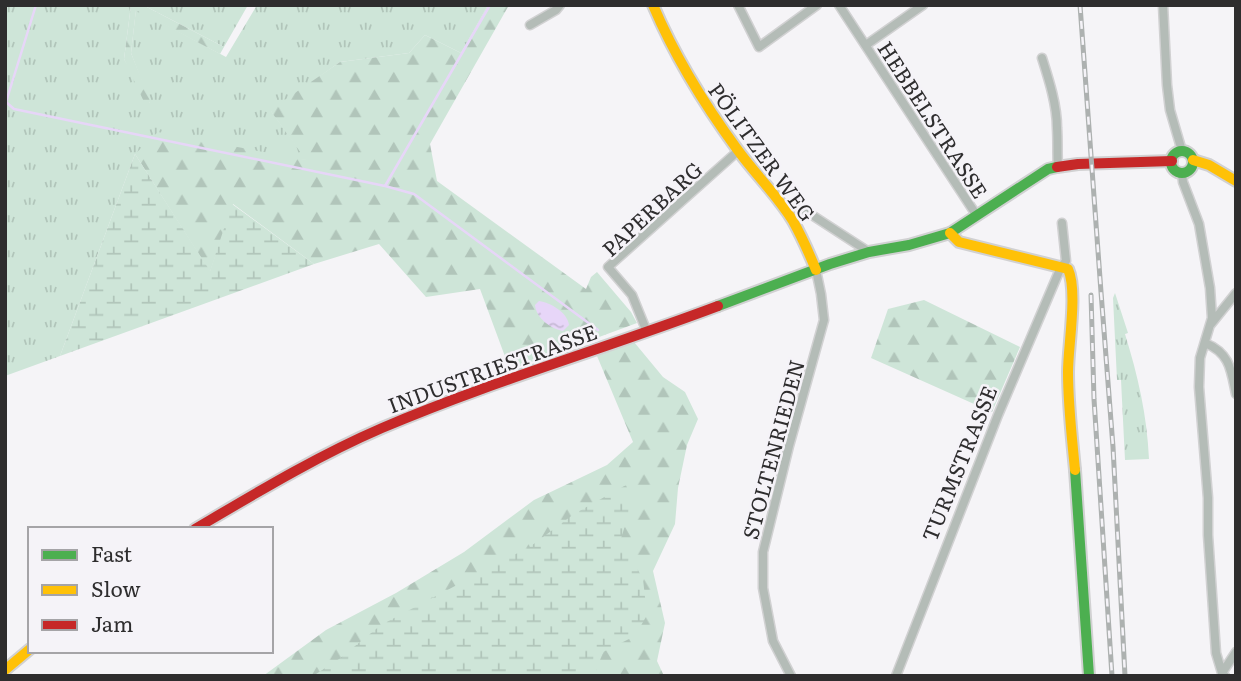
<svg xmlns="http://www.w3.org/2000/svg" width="1241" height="681" viewBox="0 0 1241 681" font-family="Literata,serif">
  <defs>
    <pattern id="grass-tufts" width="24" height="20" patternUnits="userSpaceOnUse" patternTransform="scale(1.75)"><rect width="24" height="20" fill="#cee5d8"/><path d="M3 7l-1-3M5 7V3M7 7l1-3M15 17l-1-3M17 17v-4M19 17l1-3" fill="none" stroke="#b1c5ba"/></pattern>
    <pattern id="forest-firs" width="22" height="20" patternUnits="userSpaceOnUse" patternTransform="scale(1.75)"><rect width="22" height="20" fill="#cee5d8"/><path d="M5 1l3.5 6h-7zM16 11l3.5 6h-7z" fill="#b1c5ba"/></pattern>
    <pattern id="wetland-marsh" width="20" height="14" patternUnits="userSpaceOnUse" patternTransform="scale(1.75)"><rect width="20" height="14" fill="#cee5d8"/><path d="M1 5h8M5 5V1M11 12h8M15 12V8" fill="none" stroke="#b1c5ba"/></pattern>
    <pattern id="water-ripples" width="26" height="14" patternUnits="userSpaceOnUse" patternTransform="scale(1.75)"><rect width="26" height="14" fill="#e7d6f8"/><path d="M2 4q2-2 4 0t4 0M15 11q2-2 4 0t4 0" fill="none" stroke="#c6b8d5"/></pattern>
  </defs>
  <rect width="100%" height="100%" fill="#f5f4f7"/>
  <!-- grass -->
  <path fill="url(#grass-tufts)" d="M5,5H131L124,59L150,103L131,53L136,9L226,57L257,5H488L461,53L425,35L409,53L340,62L271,111L307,160L135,154L60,356L5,376Z
    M143,5H248L224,47Z
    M1115,293L1128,333L1125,334C1138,376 1147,415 1149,459L1125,460L1121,380H1117L1113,298Z"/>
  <!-- forest -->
  <path fill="url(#forest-firs)" d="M131,5H143L224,47L220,54L136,10L131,53L151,102L145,104L124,59Z
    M488,5H509L430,144L437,181L586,289L591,277L597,272L631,312L637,323L510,370L480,289L426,297L379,244L314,264L233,204L210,272L135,154L158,132L306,160L270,110L340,62L409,53L425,35L461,53Z
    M924,300L1020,347L992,412L871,358L888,309Z
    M634,342L663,377L685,392L698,419L687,445L678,488L675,524L653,571L665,623L657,661L664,676H263L326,630L396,593L464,552L534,500L607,465L633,442L597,356Z"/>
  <!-- wetland -->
  <path fill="url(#wetland-marsh)" d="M135,154L210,271L232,204L314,264L60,356Z
    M626,485L632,503L619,545L631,558L643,579L647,615L635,636L603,652L594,676H318L316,674L339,659L381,625L531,546L574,514Z"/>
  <!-- water -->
  <path fill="url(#water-ripples)" d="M539,301C551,303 567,312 569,325L563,331C551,329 536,318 535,305Z"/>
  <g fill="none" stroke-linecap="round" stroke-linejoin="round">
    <!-- stream -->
    <path stroke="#e7d6f8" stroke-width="2.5" d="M36,5L6,102L14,109L385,186L414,194L598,330
      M385,186L490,5"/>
    <defs>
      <path id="street" d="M738,5L759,47L817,5
        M839,5L977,216
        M1163,5L1167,85L1170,110L1182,151
        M530,25L556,10L560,5
        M866,45L923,5
        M1042,58C1049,80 1057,105 1057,128C1058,141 1057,154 1058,167
        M1182,173L1183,182L1199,224L1210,288L1212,318L1200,358L1199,387L1208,498V535L1216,653L1222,673L1225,676
        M798,206L869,252
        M1211,324L1236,293
        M647,332L632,295L608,267L738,151
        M1205,343C1230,353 1231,370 1236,394
        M1222,673L1236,652
        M791,676L773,641L763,588V552L789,446L824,320L821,294L816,270
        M896,676L998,415L1061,267L1066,261L1062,223"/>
      <path id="fast" d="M1171 162a11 11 0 1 1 22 0a11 11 0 1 1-22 0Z
        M718,306L830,264L869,252L909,245L950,233L1048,169L1057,167
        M1075,470L1089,676"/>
      <path id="slow" d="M653,5C675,57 704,104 737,149C755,174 777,195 793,221C802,237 809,253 816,270
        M1193,160L1209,165L1236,181
        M950,233L959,242L1068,269C1078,291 1068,346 1068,372C1068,405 1072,438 1075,470
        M5,670L30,649"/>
      <path id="jam" d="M1057,167L1078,164L1172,161
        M195,529C256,493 317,456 382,428C492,381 607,348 718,306"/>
    </defs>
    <!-- street casing -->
    <use href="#street" stroke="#d1d1d2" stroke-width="11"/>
    <!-- fast casing -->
    <use href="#fast" stroke="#d1d1d2" stroke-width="14"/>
    <!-- slow casing -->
    <use href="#slow" stroke="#d1d1d2" stroke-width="14"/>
    <!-- jam casing -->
    <use href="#jam" stroke="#d1d1d2" stroke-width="14"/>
    <!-- street -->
    <use href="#street" stroke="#b4bcb7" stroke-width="8"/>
    <!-- fast -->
    <use href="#fast" stroke="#4caf50" stroke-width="10"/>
    <!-- slow -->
    <use href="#slow" stroke="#ffc107" stroke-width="10"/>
    <!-- jam -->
    <use href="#jam" stroke="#c62828" stroke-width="10"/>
    <defs>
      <path id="rail" d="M1080,5L1101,292L1113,447L1125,676
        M1091,295L1094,399L1112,676"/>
    </defs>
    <!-- rail casing -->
    <use href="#rail" stroke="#adb1b0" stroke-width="5"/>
    <!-- rail -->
    <use href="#rail" stroke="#f5f3f8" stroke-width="2.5" stroke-dasharray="8" stroke-linecap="butt"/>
  </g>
  <g text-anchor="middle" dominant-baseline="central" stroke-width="5" stroke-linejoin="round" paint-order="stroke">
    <!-- street labels -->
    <g font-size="21" fill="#2e2d2e" stroke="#f5f3f8">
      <text transform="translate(934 119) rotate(57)">HEBBELSTRASSE</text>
      <text transform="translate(763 151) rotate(54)">PÖLITZER WEG</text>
      <text transform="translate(651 208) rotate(-43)">PAPERBARG</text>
      <text transform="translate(492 367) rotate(-20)">INDUSTRIESTRASSE</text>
      <text transform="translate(772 449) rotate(-75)">STOLTENRIEDEN</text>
      <text transform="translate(958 463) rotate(-68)">TURMSTRASSE</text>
    </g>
  </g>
  <!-- border -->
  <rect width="1241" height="681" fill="none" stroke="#2e2d2e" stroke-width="14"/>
  <!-- legend -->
  <rect x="28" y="527" width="245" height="126" fill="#f5f3f8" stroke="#a5a4a7" stroke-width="2"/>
  <rect x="42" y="550" width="35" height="10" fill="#4caf50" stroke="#a5a4a7" stroke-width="2"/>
  <text x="91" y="562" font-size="21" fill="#2e2d2e">Fast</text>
  <rect x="42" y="585" width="35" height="10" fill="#ffc107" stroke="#a5a4a7" stroke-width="2"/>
  <text x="91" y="597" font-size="21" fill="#2e2d2e">Slow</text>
  <rect x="42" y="620" width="35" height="10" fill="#c62828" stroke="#a5a4a7" stroke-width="2"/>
  <text x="91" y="632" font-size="21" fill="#2e2d2e">Jam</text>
</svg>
